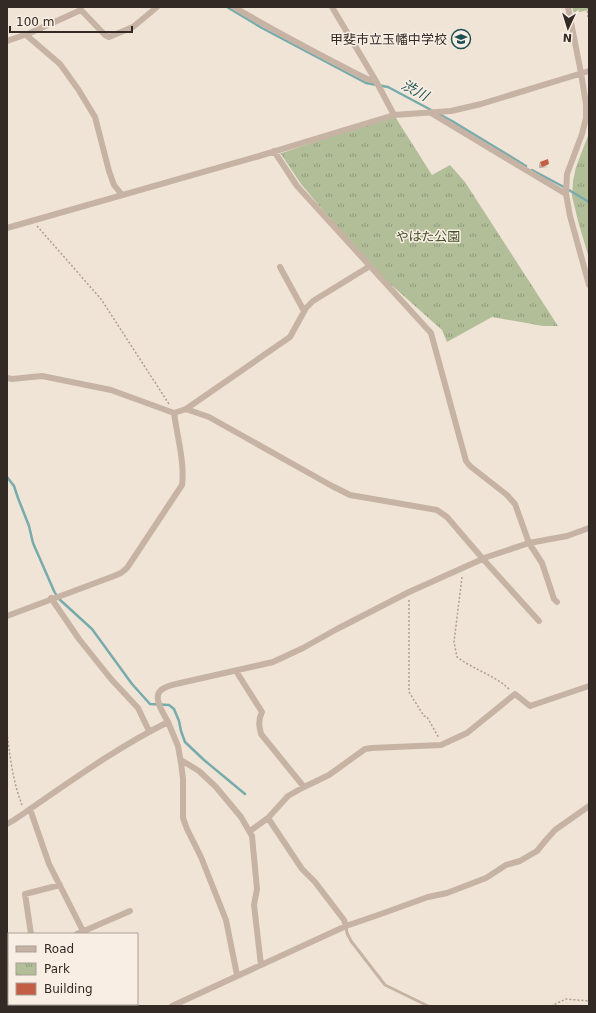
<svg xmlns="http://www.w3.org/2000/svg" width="596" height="1013" viewBox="0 0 596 1013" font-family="'DejaVu Sans','Noto Sans JP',sans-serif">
  <defs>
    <pattern id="park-tufts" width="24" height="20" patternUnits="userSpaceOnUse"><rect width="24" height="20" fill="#b2be98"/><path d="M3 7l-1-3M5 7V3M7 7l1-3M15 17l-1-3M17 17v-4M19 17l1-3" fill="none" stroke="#919a7c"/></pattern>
    <filter id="shadow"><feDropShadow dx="-2.5" dy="2.5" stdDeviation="1" flood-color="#0004"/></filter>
  </defs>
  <rect width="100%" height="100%" fill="#f0e4d7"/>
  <!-- park -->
  <path fill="url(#park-tufts)" d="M572,7H589V10L574,13Z
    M394,115L432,175L450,165L465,182L558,326H543L492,317L447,342L442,330L370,266L301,184L281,154L276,155Z
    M589,133V258L578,221L572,196L573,181L576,167Z"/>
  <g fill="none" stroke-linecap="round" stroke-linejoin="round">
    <!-- stream -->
    <path stroke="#77abac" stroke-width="2.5" d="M227,7L262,28L366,83L388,87L433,111
      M437,113L452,121L526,166
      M532,170L562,186L589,202
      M7,477L14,486L18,498L29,526L33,543L54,591L58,598L92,629L132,684L150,704L169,705L174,709L179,721L181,731L185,742L204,760L245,794"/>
  </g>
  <!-- building -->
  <path fill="#c25e43" filter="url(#shadow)" d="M548,159L549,164L542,167L540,162Z"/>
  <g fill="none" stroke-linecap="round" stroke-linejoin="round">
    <!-- path -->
    <path stroke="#b39d8e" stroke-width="1.5" stroke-dasharray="2 2" stroke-linecap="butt" d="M587,7L588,17
      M37,226L101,299L169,404
      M462,577L454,642L457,657C474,670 495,675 510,690
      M409,600V692L424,716L427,717L439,738
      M7,733C10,757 13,782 22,805
      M551,1006L566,999L589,1001"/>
    <!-- service -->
    <path stroke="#c7b3a4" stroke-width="3" d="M346,926L347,933L351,941L385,985L428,1006"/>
    <!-- minor -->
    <path stroke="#c7b3a4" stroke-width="6" d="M80,7L81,10L105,35L109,37L133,27L157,7
      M234,7C278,33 322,56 367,79L376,81
      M332,7L376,81L394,115
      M568,7L581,73L586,104V118L582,134L567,174L566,194L570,216L589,285
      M25,34L60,64L78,89L95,117L109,171L114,185L122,195
      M7,41L30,33L81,10
      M431,113L566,194
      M274,151L297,186L431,333L466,461L470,466L507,495L515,504L529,543L542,563L554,599L557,602
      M7,228L256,157L394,115L451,111L481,104L589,71
      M280,267L304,311
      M7,378L12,379L42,376L111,390L174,413L186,409L290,337L306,308L313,301L370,266
      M186,409L209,417L332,486L350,495L437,510L447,517L483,559L539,621
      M51,598L79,639L111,679L138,708L149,731
      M7,616L114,576L121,573L127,568L182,485C185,464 177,435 174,413
      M236,671L262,712C258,720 259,726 261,734L304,787
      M168,722C164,714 152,698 161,690C165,687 171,685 176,684L273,662L303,648L337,629L409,592L487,557L529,543L567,536L589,528
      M181,760L199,771L216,787L241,817L252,836L257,889L254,905L261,965
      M30,809L49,864L83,931
      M268,818L302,869L315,882L344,920L346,926
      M7,824L14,820C64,786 114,749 168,722L178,746L181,763L183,779V818L187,829L201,857L226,920L237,975
      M250,831L268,818L288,796L302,788L329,775L365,749L372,748L441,745L467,733L515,694L530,706L589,686
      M31,934L25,894L60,885
      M77,934L130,911
      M7,943H9
      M91,1004L92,1006
      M172,1006L346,926L378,915L428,897L447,893L486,878L506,865L520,861L537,851L546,840L555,830L589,806"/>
  </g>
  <!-- icons -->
  <defs>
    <symbol id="school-ring" viewBox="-11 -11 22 22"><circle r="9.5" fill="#f8eee3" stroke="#1d5053" stroke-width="1.5"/><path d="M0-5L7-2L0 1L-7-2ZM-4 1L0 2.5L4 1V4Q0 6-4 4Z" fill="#1d5053"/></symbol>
  </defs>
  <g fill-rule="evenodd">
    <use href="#school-ring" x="450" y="28" width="22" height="22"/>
  </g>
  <g text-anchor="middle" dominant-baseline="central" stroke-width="3" stroke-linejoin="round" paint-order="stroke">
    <!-- poi labels -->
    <g font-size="13" fill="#332925" stroke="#f8eee3" text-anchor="end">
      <text x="447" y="39">甲斐市立玉幡中学校</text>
    </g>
    <!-- park labels -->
    <g font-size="13" fill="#43502a" stroke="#f8eee3">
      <text x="428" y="236">やはた公園</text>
    </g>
    <!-- water labels -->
    <g font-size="14" font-style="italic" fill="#1d5053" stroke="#f8eee3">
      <text transform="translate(415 90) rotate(28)">渋川</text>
    </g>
  </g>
  <!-- border -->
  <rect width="596" height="1013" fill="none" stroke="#332925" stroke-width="16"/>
  <!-- legend -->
  <rect x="8" y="933" width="130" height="72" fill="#f8eee3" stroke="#a99f97"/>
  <rect x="16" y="946" width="20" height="6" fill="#c7b3a4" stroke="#a99f97"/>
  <text x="44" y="953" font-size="12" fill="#332925">Road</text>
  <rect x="16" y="963" width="20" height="12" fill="url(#park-tufts)" stroke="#a99f97"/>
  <text x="44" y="973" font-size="12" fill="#332925">Park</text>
  <rect x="16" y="983" width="20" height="12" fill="#c25e43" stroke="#a99f97"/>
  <text x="44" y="993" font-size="12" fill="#332925">Building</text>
  <!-- north arrow -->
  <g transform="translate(568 28) rotate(184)" stroke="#f8eee3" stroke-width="3" paint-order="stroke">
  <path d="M0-3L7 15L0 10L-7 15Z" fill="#332925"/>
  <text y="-6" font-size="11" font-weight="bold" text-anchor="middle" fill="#332925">N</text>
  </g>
  <!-- scale -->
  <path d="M10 26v6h122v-6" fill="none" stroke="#332925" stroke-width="2"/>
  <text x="16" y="26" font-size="12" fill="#332925" stroke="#f8eee3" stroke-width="3" paint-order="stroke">100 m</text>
</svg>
